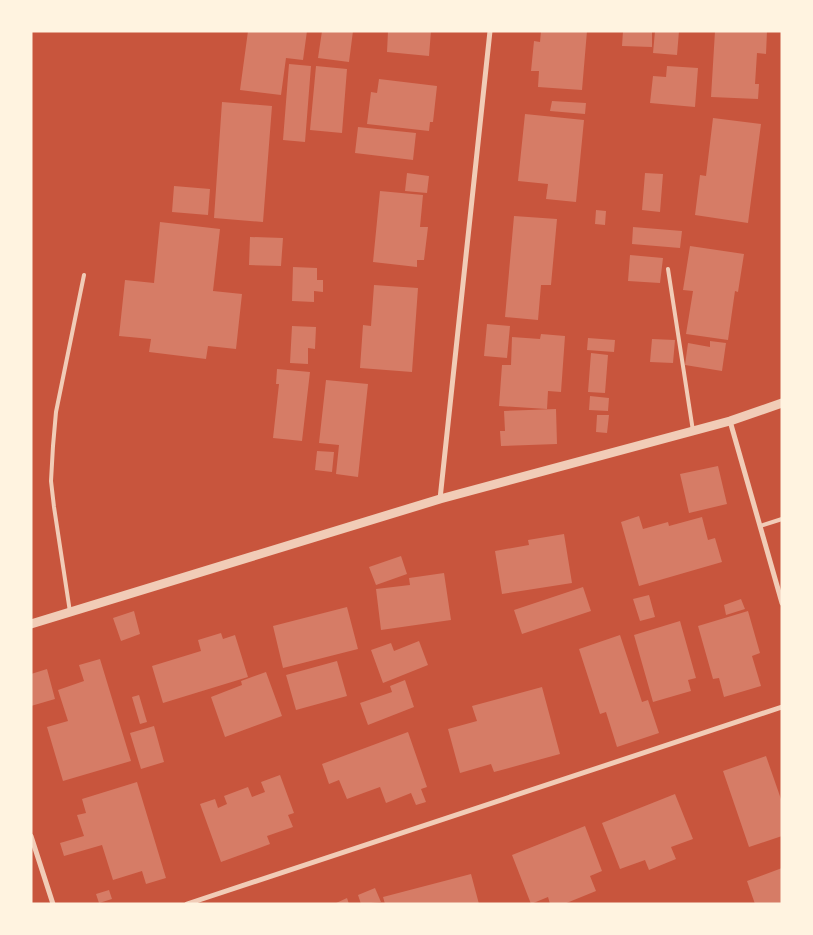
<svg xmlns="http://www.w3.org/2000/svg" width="813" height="935" viewBox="0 0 813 935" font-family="Inter,sans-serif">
  <rect width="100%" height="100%" fill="#c8553d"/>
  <!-- building -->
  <path fill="#d67c66" d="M248,31H307L303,60L286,58L281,95L240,90Z
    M322,31H353L349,62L318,58Z
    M388,31H431L429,56L387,52Z
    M541,31H587L582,90L538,87L539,71H531L534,41L540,42Z
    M623,31H652V47L622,46Z
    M655,31H679L677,55L653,53Z
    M715,31H767L766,54L757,53L755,84H759L758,99L711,97Z
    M289,64L311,66L305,142L283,140Z
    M316,66L347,69L342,133L310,130Z
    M667,66L698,68L695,107L650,103L653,76L666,77Z
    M379,79L437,86L433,122H430L429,131L367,124L371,92L377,93Z
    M552,101L586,103L585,114L550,111Z
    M222,102L272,106L263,222L214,218Z
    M525,114L584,120L576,202L546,199L548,184L518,181Z
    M713,118L761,124L748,223L695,215L700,175L706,176Z
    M358,127L416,133L413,160L355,153Z
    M407,173L429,176L427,193L405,191Z
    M645,173L663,174L660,212L642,210Z
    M174,186L210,189L208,215L172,212Z
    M380,191L423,195L420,227H428L424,260H417V267L373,262Z
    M596,210L606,211L605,225L595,224Z
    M514,216L557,219L551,285H541L538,320L505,317Z
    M160,222L220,229L213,291L242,294L236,349L208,346L206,359L149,352L151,339L119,336L125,280L154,283Z
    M633,227L682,231L680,248L632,244Z
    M250,237L283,238L281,266L249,265Z
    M690,246L744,254L738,292L735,291L728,340L686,334L693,291L683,290Z
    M630,255L663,258L660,283L628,281Z
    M293,267L317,268V280H323V292L314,291V302L292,301Z
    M374,285L418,288L412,372L360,368L363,325L371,326Z
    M487,324L510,326L507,358L484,356Z
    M292,326L316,327L315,349L308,348V364L290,363Z
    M541,334L565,336L561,392L548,391L547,409L499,406L502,365H511L512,337L540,339Z
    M588,338L615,340L614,352L587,350Z
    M652,339L675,340L673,363L650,362Z
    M710,341L726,343L722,371L685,365L688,343L710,347Z
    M591,353L608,355L605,393L588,392Z
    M277,369L310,372L302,441L273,438L279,384H276Z
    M326,380L368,384L358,477L336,474L339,445L319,443Z
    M590,396L609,398L608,411L589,410Z
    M556,409L557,444L501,446L500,431H505L504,411Z
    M597,415H609L607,433L596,432Z
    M317,451L334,452L332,472L315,470Z
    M718,466L727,504L689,513L680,474Z
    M639,516L643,529L668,522L669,526L702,517L708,540L715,538L722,562L639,586L621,522Z
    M564,534L572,583L502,594L495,551L529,545L528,540Z
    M401,556L407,574L376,585L369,567Z
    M444,573L451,620L381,630L376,589L410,585L409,578Z
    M583,587L591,611L522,634L514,610Z
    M649,595L655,617L640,621L633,599Z
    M741,599L745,609L726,615L724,605Z
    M347,607L358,649L283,668L273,626Z
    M134,611L140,634L121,641L113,618Z
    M748,611L760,653L752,656L761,686L724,697L719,678L713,679L698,626Z
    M680,621L696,678L688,680L691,691L653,702L634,635Z
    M221,633L223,639L235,635L248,677L163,703L152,666L201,651L198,640Z
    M620,635L642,702L648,700L659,733L617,747L606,712L600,714L579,649Z
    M419,641L428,665L383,683L371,650L391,643L394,651Z
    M100,659L131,761L63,781L47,727L68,721L58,690L84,681L79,665Z
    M337,661L347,696L296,710L286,675Z
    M47,669L55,699L31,706V674Z
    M266,672L282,716L225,737L211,697L242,685L241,681Z
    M405,680L414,707L368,725L360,703L392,692L390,686Z
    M542,687L560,754L494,772L491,764L460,773L448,729L477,721L472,706Z
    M139,695L147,722L140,724L132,697Z
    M154,726L164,762L141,769L130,733Z
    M408,732L427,787L421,789L426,802L416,805L411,793L386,803L380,787L347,799L339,780L329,784L322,764Z
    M766,756L782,802V836L749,847L723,771Z
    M280,775L294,813L288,815L293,827L267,836L270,844L221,862L200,804L215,799L218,808L227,804L224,796L248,787L252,797L265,792L261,782Z
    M137,782L166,878L146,884L142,871L113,880L102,845L64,856L60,843L84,836L77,815L86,813L82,799Z
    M675,794L693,839L671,847L676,859L649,870L645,860L620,869L602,823Z
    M585,826L602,871L590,876L596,891L564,904H550L548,897L531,904L512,855Z
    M782,868V904H755L747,881Z
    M471,874L479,904H385L383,897Z
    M375,888L381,902L361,904L358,895Z
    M109,890L112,899L99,903L96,894Z
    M347,898L349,904H334Z"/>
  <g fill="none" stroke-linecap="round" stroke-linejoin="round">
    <!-- service -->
    <path stroke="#f1ccb7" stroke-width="4" d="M668,269L693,431
      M760,526L782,519
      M70,612L54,507L51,481L53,446L56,412L84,275"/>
    <!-- minor -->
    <path stroke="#f1ccb7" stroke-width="5" d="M730,421L782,603
      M440,499L490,31
      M31,836L53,904
      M187,904L782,707"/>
    <!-- tertiary -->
    <path stroke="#f1ccb7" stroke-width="9" d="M31,624L440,499L730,421L782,403"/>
  </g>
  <!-- border -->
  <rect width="813" height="935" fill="none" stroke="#fff3e0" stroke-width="65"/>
</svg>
